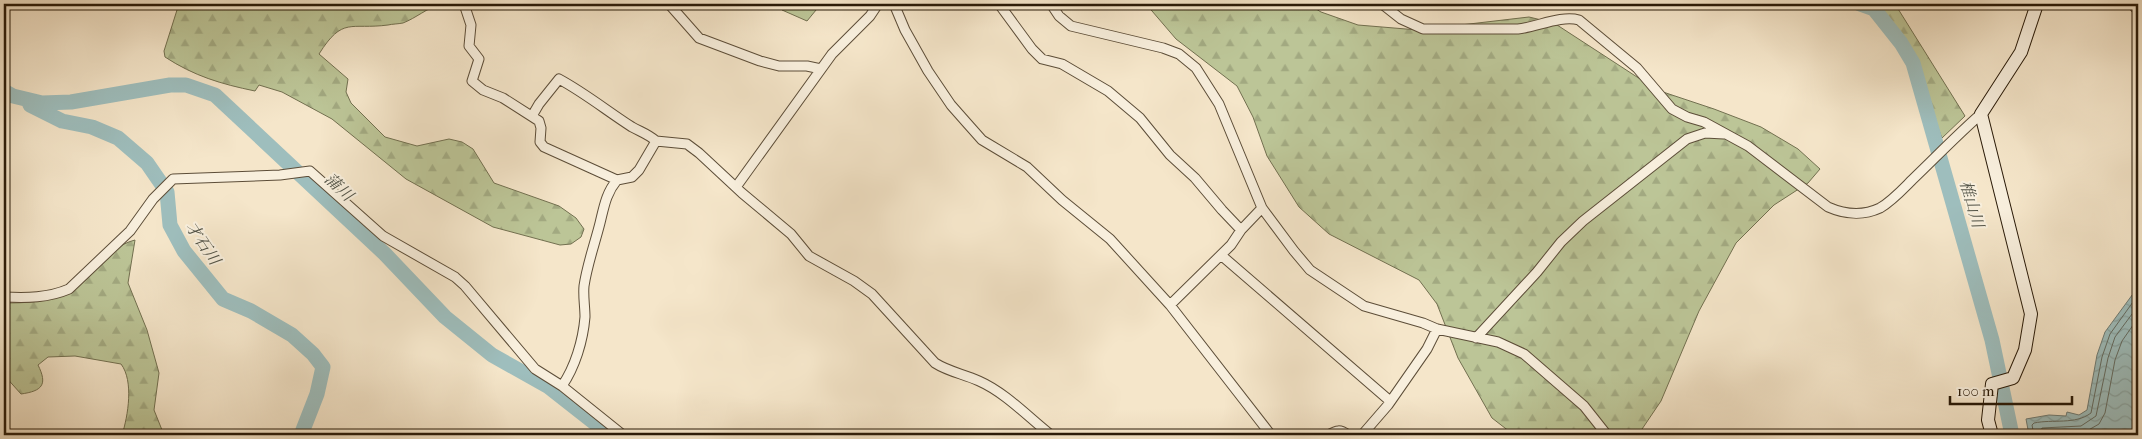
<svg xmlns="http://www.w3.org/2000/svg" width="2142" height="439" viewBox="0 0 2142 439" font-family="'IM FELL French Canon','Noto Serif JP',serif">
  <defs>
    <pattern id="forest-firs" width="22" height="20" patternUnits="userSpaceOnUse" patternTransform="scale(1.25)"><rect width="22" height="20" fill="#bcc597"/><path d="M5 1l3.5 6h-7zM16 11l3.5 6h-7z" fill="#a2a981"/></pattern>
    <pattern id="water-waves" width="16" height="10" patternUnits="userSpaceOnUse" patternTransform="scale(1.25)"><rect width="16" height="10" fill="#9ebebd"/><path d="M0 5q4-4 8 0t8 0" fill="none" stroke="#88a3a1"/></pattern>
  </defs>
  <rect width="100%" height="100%" fill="#f5e6ca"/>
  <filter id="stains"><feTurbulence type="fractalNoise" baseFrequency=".004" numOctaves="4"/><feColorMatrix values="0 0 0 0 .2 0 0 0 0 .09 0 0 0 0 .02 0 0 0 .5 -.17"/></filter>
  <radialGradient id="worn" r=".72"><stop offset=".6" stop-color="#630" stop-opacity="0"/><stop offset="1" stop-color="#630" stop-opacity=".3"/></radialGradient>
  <!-- forest -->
  <path fill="url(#forest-firs)" stroke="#727050" d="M175,4H441C427,8 416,18 403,23C398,24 392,24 388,25C350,30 343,16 319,54L348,79L346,92L351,103L385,137L417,146L449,139L462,142L473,149L494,183L559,206L576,218L584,229L581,237L571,244L560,245L493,227L406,179L332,119L282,92L259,85L255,91C221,84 194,76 165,57L164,51L177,10Z
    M778,4H821L807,21L782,10Z
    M1146,4H1308L1321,12L1358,25L1418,30L1529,17L1554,23L1657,90L1714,109L1761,127L1798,149L1820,169L1808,183L1774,205L1736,243L1699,311L1661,401L1638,435H1514L1492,418L1458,358L1437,304L1419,280L1329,234L1299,207L1267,156L1253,117L1237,86L1176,39Z
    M1877,4H1895L1965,116L1942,138L1897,28Z
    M135,240L128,283L147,330L159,373L154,410L164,435H122C128,416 134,381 121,364L75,356L48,357L38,365C48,385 42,391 21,394L4,375V303C47,303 68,299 99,267C111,255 118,244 135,240Z"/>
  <!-- water -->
  <path fill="url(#water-waves)" stroke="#6f7c75" d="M2138,287V435H2029L2026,419L2049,415L2066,416L2067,412L2079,415L2087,410L2097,355L2105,332Z"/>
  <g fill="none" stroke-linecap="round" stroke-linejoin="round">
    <!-- shore -->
    <path stroke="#646c62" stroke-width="1" d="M2034,435L2032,425L2034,423C2053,419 2075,425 2091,413L2102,357L2110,334L2138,295
      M2040,435L2042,428L2081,426L2096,416L2108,358L2115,337L2138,306
      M2048,435L2085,432L2099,424L2105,413L2115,360L2122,341L2138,318"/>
    <!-- river -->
    <path stroke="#9ebebd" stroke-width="15" d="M1860,4L1874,9L1901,43L1913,63L1992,340L2012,435
      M4,91L13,96L42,103L71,102L170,85H186L215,95L385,254L445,317L492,355L549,387L610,435
      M30,105L62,121L92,127L118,138L147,163L167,192L170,225L184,251L223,299L251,311L292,335L313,354L323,367L317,394L301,435"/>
    <defs>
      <path id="street" d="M464,4L471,25L469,46L479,59L472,81L483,90L503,98L539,121L541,128L540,142L544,147L617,180L632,177L639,170L656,141L687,144L699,153L742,193L791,234L809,256L854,281L872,294L935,363C949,372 964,374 979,381C1006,393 1028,417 1051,435
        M669,4L699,38L760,61L779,66H807L821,69
        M894,4L905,30L928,71L951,105L966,122L982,140L1027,167L1062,200L1110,239L1170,305L1271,435
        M999,4L1032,49L1042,59L1062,64L1108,91L1140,118L1170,155L1195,178L1222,210L1241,230
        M1051,4L1059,16L1071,26L1163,48L1179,54L1196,68L1219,104L1262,208L1294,251L1310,270L1364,306L1423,323L1437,329L1498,342L1524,354L1584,406L1607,435
        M1382,4L1401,19L1423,29H1518C1537,27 1561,15 1579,20L1637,68L1672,109L1687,117L1704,122L1748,146L1828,207C1844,214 1863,216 1880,208C1892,201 1902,190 1912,180C1935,158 1957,135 1981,114
        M2132,4L2138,11
        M532,116L539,104L559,79C585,93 607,111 632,127C641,132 648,134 656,141
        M736,187L832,54L870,16L878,4
        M1221,255L1390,401
        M4,297C27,298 48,298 69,289L130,231L153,199L173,179L280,175L310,171L383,236L455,277L465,286L535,369L562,386L623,435
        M1170,305L1231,245L1241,230L1262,208
        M1476,338L1537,272L1561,242L1583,221L1687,139L1705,133L1724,134
        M562,386C575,367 583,341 585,317C585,307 583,296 584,286C587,265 595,243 600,223C604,207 606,193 617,180
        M1328,435C1337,430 1340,429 1348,435
        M1362,435L1388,405L1427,349L1437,329"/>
      <path id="secondary" d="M1992,435L1988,420L1992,384L2013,378L2025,350L2031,314L1981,114L2021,52L2037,4"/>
    </defs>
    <!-- street casing -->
    <use href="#street" stroke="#5c4d38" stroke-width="11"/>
    <!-- secondary casing -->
    <use href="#secondary" stroke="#291a08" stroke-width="14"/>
    <!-- street -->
    <use href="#street" stroke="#f8efdd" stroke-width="9"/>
    <!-- secondary -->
    <use href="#secondary" stroke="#f8efdd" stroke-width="12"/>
  </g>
  <g text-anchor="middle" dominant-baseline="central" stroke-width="4" stroke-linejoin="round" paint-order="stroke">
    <!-- water labels -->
    <g font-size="16" font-style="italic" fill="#525347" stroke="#f8efdd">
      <text transform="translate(339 187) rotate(43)">蒲川</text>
      <text transform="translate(1972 204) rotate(74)">椎山川</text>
      <text transform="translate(203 243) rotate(56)">才石川</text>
    </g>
  </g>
  <!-- margin -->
  <rect width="2142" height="439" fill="none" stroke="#f5e6ca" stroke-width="20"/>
  <rect x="5" y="5" width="2132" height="429" fill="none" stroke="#291a08" stroke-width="2.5"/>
  <rect x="10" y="10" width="2122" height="419" fill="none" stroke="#291a08"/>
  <!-- scale -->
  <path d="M1950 396v8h122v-8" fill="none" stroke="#291a08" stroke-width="2.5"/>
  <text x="1957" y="396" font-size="15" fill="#291a08" stroke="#f8efdd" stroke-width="4" paint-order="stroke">100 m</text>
  <rect width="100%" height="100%" filter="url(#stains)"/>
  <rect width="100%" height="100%" fill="url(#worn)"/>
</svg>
